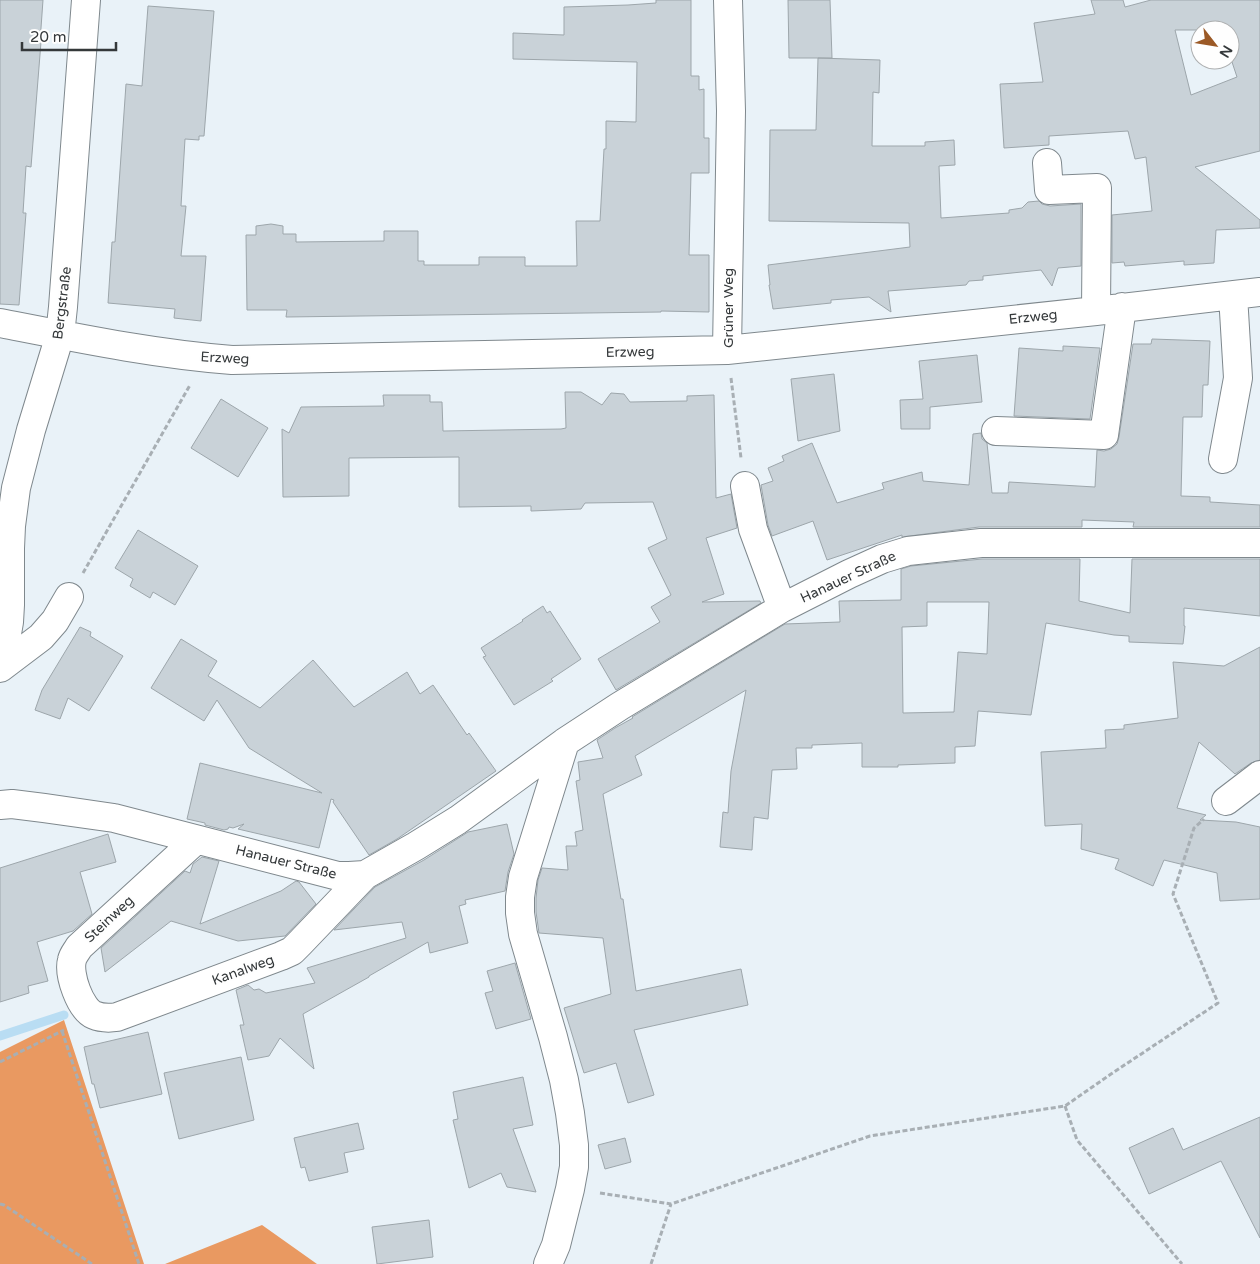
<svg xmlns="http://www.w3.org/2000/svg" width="1260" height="1264" viewBox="0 0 1260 1264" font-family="'Varela Round',sans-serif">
  <rect width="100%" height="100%" fill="#e9f2f8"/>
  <!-- forest -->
  <path fill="#e99961" d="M64,1020L144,1264H0V1052Z
    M262,1225L317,1264H165Z"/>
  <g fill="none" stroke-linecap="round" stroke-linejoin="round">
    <!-- stream -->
    <path stroke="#b9ddf3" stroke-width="9" d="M0,1036L64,1015"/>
  </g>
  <!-- building -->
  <path fill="#c9d2d8" stroke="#9da6ab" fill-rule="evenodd" d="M0,0H43L40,42H41L31,167L26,166L23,213H26L19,305L0,304Z
    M656,0H691V76H699V90L704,89V138H709V173H691L689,255H709V312L661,311V312L286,317L287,310H247L246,235H256V226L271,224L283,226V234H296V242L384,241V231H418V261H424V265H479V257H525V266H577L576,221H600L604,149H606V121L636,122L637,62L513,59V33L564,35V7L628,5L656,3Z
    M788,0H830L832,58H789Z
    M1091,0H1123L1125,7L1151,0H1260V151L1195,167L1260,220V228L1216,230L1214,263L1184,265V261L1125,266L1124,262L1112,263V215L1152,211L1146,157L1135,159L1128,131L1049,136V145L1004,148L1000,84L1043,82L1034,23L1095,14ZM1175,30H1230V56L1237,77L1191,95Z
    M148,6L214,11L204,136H199V140L185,139L181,206H186L181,256H206L201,321L174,318L175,309L108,303L112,242H115L126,84L142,86Z
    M818,58L880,60L879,93L873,92L872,146H925V142L954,140L955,165L939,166L941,218L1009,213V210L1022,208L1028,202L1039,201L1042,204L1050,206L1081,204V266L1058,268L1052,286L1041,270L983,276V280L969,281L966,285L888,291L891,312L869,297L831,300V303L773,309L769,285H770L768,265L910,247L909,223L769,221L770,130H816Z
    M1152,339L1210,341L1208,385H1203L1202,417H1183L1181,496L1210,497V502L1260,505V527H1133L1134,522L1082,520V527H979L902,537V535L827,560L813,521L772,536L768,525L761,485L773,481L768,468L784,461L782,456L812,443L837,503L884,489L882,483L922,472L923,481L969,485L973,434L981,433L982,439L987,443L992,493H1008L1009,482L1095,487L1097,450L1104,451L1111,449L1117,444L1119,437L1133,344H1151Z
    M1063,346L1100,348L1090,419L1014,416L1019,348L1063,351Z
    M977,355L982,402L930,407V429H901L900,400L923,399L919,361Z
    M834,374L840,431L798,441L791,379Z
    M565,392H581L602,405L611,393L624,394L630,402L687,401V396L714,395L716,498L731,494L737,528L706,538L724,594L702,602L760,601L761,603L616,690L598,659L660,622L651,607L671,595L648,548L667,539L653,502L585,503L581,509L531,511V506L459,507V457L349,458V496L283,497L282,429L289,433L301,407L384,406L383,395H430V402H442L443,431L561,429L566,428Z
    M221,399L268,428L238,477L191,448Z
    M138,530L198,566L175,605L153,592L150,598L130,586L133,579L115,568Z
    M982,559H1080L1079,601L1130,613L1132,559H1260V616L1184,608V626H1185L1183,644L1129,642V636L1114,635L1046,623L1031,715L978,711L975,746L955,747V763L898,765V767H862V743L812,745V748H796L797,769L772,770L768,819L754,817L752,850L720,847L723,812L728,813L731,771L746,690L635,756L642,775L603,794L621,899H623L636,991L741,969L748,1005L634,1030L654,1095L628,1103L616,1063L584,1073L564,1008L611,994L603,938L539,933L536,912V898L538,880L542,868L568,870L566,846H577L575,832L583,830L576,781L580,780L578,762L603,758L597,740L615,728L633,718L632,717L785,624L840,622L839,601L901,600V569L911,566ZM927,602H989L987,654L958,652L954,712L903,713L902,627L927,626Z
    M543,606L547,613L550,611L581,659L551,679L553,681L514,705L483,657L486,656L481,648L523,621L522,620Z
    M80,627L91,632L90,636L123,656L89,711L68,698L60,719L35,710L42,690Z
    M181,639L217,661L208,676L260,708L313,660L354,707L407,672L420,694L433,685L467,735L469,733L496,771L397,839L369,855L333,802L334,800L331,799L319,848L238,829L244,824L233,828L229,827L228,829L224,830L205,825V823L187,819L200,763L322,793L249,748L217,700L204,721L151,688Z
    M1260,647V760L1251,763L1235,774L1199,742L1177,808L1206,815L1200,820L1236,822L1260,827V899L1220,901L1217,873L1164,860L1153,886L1115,869L1119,859L1081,849L1082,824L1045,826L1041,752L1106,748L1105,730L1124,729V725L1178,718L1173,662L1224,666Z
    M507,824L514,854L508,872L505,891L465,900L466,904L459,906L468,943L430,953L428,942L369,976V977L303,1014L314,1069L280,1038L269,1056L248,1060L240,1025H244L236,990L248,985L254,990L259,989L266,993L315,983L307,968L406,938L402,922L334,930L375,887L424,860L468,832Z
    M108,834L116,862L80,872L92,914L73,931L37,942L48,981L28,986L29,993L0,1002V868Z
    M202,857L219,861L200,924L281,891L296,881L299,882L316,904L285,936L238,941L171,921L105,972L101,948L185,871L190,873L193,864Z
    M515,963L531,1019L496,1029L485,993L493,991L487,971Z
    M148,1032L162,1094L100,1108L94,1084H92L84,1047Z
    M241,1057L254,1120L179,1139L164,1073Z
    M523,1077L533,1125L513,1129L536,1192L507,1187L501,1173L469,1188L453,1120L458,1119L453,1092Z
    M1260,1117V1238L1221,1161L1149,1194L1129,1148L1173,1128L1183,1150Z
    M358,1123L364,1149L344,1153L348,1172L309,1181L305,1167L301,1168L294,1138Z
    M625,1138L631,1162L605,1169L598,1145Z
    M429,1220L433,1257L377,1264L372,1227Z"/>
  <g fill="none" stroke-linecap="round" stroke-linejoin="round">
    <defs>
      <path id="minor" d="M1047,163L1049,190L1097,188L1096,311
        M0,323C77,338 154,354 232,360L727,350L1096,311L1260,292
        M727,350L731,111L728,0
        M996,431L1104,435L1122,307
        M1223,459L1238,378L1233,295
        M745,486L753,529L782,608
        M0,660L5,645L9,622L10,605V548L11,526L16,488L31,430L60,335L63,307L86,0
        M0,668L41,637L55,621L69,597
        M1226,801L1260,775
        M0,805L12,804L44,808L114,818L338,876H349L365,875L416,846L458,820L565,742L620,706L782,608L849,574L882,559L908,551L981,543H1260
        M196,840L79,947C77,951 73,955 72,960C68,974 80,1009 94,1015C101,1018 110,1018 117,1017L281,956L292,951L300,943L365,875
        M548,1264L556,1245L570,1189L574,1167V1145L570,1113L564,1080L553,1037L523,934L520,913V897L523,877L565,742"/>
    </defs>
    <!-- minor casing -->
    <use href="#minor" stroke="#7f888d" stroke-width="30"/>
    <!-- path -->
    <path stroke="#a8afb4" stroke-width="3" stroke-dasharray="5 2.5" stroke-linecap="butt" d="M731,378L741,458
      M83,573L190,385
      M62,1031L139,1264
      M0,1062L64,1030
      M1065,1106L1077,1140L1182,1264
      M600,1193L671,1204L870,1136L1065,1106L1111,1074L1218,1003L1173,894L1194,828L1204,819
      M0,1204L4,1205L92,1264
      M651,1264L671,1204"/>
    <!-- minor -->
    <use href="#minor" stroke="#fff" stroke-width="28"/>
  </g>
  <g text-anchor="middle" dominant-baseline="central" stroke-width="4.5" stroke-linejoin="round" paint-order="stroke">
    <!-- street labels -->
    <g font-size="14" fill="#34383a" stroke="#fefefe">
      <text transform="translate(62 303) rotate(-83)">Bergstraße</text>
      <text transform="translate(728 308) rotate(-90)">Grüner Weg</text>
      <text transform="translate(1033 317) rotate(-6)">Erzweg</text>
      <text transform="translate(630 352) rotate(-1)">Erzweg</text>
      <text transform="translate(225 358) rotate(3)">Erzweg</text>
      <text transform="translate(848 577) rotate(-25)">Hanauer Straße</text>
      <text transform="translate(286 862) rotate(14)">Hanauer Straße</text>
      <text transform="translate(109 919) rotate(-43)">Steinweg</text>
      <text transform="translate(243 970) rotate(-20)">Kanalweg</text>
    </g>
  </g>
  <!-- north arrow -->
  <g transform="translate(1215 45) rotate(121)"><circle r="24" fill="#fefefe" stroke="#adafb0"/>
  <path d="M0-4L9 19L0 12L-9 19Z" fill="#9b5926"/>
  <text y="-8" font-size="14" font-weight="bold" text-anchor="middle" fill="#34383a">N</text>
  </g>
  <!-- scale -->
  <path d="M22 42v8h94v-8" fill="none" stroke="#34383a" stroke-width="2.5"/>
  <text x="30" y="42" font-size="15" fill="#34383a" stroke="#fefefe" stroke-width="4" paint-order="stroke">20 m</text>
</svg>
